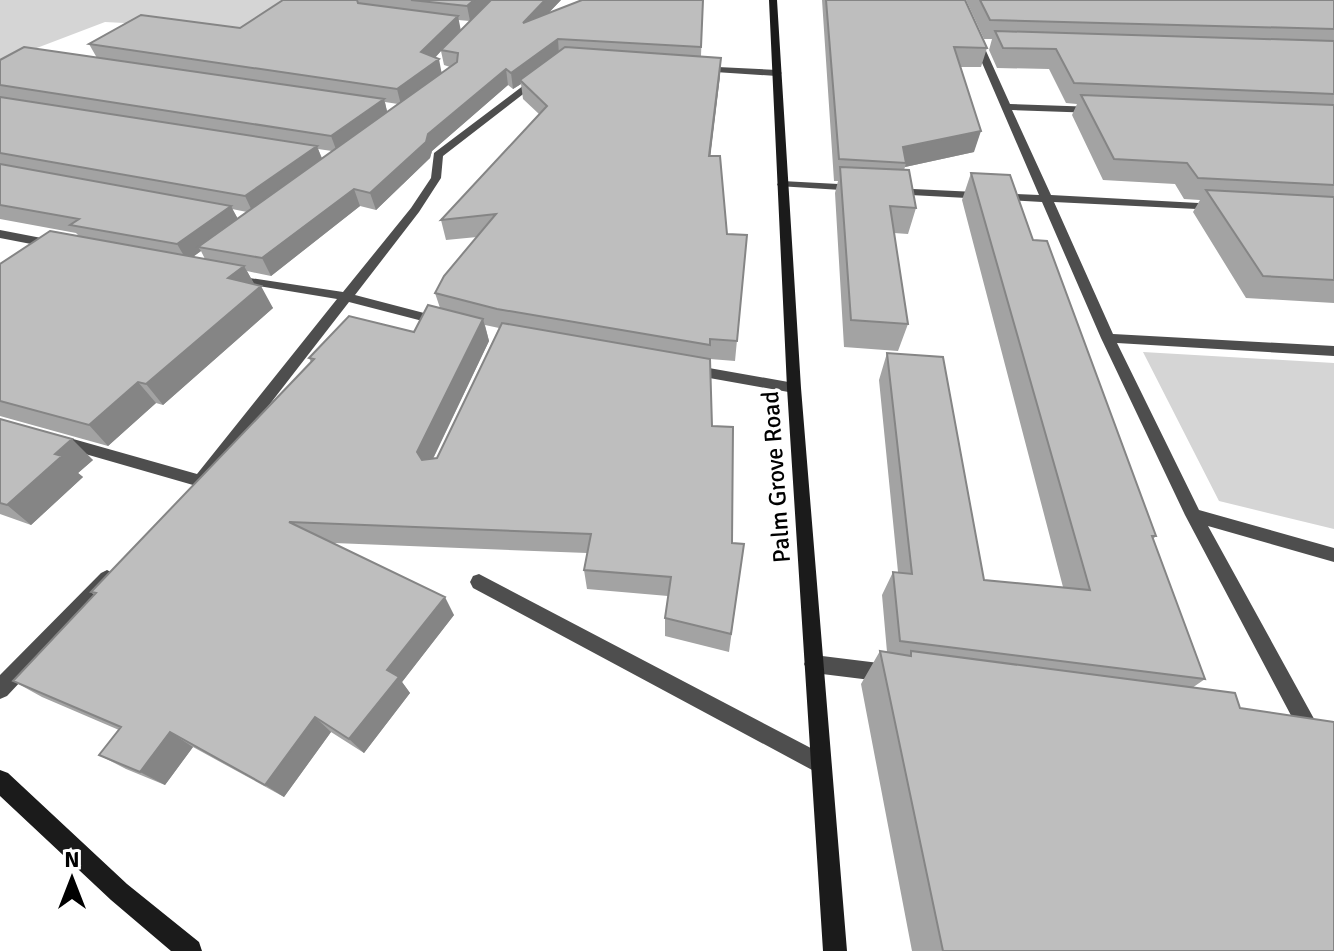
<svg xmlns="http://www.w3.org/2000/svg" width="1334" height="951" viewBox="0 0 1334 951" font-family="Signika,sans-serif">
  <rect width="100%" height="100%" fill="#fff"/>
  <!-- green -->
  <path fill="#d5d5d5" d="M0,0H282L241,29L105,22L0,62Z
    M1143,352L1334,363V529L1219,501Z"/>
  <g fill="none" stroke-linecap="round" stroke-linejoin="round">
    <!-- street -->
    <path fill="#4e4e4e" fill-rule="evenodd" d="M955,0H963L1010,104L1096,107L1101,110L1096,113L1012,110L1051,195L1217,204L1223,207L1217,210L1054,202L1113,334L1334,346V356L1117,343L1199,510L1334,548V562L1208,526L1318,726L1321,733L1318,740L1311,743L1304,740L1185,515L1101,338L1042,202L892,194L886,191L892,188L1039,195Z
      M697,66L777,70L782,73L777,76L700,71L697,70Z
      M536,76L544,78L443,156L441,178L419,212L355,295L447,319V325L442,326L349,302L207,485L200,487L54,445L51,441L59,435L197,474L337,299L234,282L228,278L230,275L343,292L411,208L431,178L434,153Z
      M782,181L857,185L863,188L857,191L778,186L777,184Z
      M0,230L57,241L63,245L57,249L0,238Z
      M692,365L794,383L801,388L794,393L687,374L685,370Z
      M107,570L113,573L116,578L113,583L7,696L0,699V675L101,573Z
      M479,574L828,757L831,764L828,771L821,774L814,771L473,588L470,582L473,576Z
      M814,655L887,664L894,666L897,673L894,680L887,682L814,673L807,670L804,664L807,658Z"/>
    <!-- secondary -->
    <path fill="#1b1b1b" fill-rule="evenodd" d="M769,0H777L801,388L847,951H823L787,388Z
      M0,770L8,773L127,884L199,942L202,951H171L111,900L0,796Z"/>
  </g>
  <!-- wall -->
  <path fill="#a3a3a3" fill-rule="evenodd" d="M283,0H561L548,13L703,0L701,56L720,76L710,156L727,234L747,235L735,361L710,359L712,426L732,543L744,544L729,652L665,636V618L668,596L587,589L584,570L587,553L334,543L454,615L402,682L410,693L364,753L331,732L284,797L193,747L165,785L126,769L99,755L119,730L42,697L13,681L94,595L91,592L311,362L309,358L414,332L440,308L435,293L477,237L446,240L441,220L539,114L523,99L521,84L513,89L508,85L432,151L430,158L376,210L360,206L271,276L247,271L254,284L273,308L163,405L156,403L108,446L0,416V264L79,236L76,233L0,219V60L97,58L89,44L240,28ZM458,20L470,21L460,30ZM441,51L444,65L450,67L442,73L435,58ZM385,102L398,104L387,112ZM318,149L332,151L322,158ZM232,209L247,212L238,219ZM201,251L205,259L193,257ZM485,325L499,328L437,458L433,459L489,341Z
    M822,0H965L987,48L981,67H960L974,152L905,167L904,170L916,208L908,234L894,233L908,324L898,351L844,347L835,193L838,181H834Z
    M966,0H1334V303L1246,298L1193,212L1200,200L1184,199L1175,184L1103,180L1072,115L1077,104L1066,103L1049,69L997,68L989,50L992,39H984Z
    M971,173L1033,240L1156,536L1153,539L1205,679L1192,688L1334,951H912L861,684L880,651L887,652L882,595L893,572H898L879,380L887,353L984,580L1063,587L962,200Z
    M0,419L93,460L78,473L83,477L31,525L0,514Z"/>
  <!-- shaded-wall -->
  <path fill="#858585" d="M474,0H492L470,21L467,6Z
    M545,0H561L525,38L523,23Z
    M458,16L461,31L441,50V51L425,68L421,52Z
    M558,39L559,55L520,80L521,84L513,89L511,73Z
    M721,58L720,76L708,176L709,156Z
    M439,59L442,75L401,105L397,89Z
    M506,69L508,85L432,151L430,158L376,210L370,193L428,134Z
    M384,99L388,115L337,152L331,136Z
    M981,131L974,152L905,167L906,163L903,147Z
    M317,146L323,162L253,213L245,196Z
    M354,189L360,206L271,276L262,258Z
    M231,206L240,223L198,247L201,251L187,261L177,244Z
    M244,266L256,287L228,278Z
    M261,286L273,308L163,405L146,384Z
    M483,319L489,341L426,473L417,452Z
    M138,382L156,403L108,446L89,425Z
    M72,439L93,460L78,473L83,477L31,525L7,505L55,454Z
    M445,597L454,615L402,682L410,693L364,753L349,739L387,670Z
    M315,717L331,732L284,797L265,785Z
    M170,732L193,747L165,785L140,772Z"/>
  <!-- building -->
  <path fill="#bebebe" stroke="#858585" stroke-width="2" d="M283,0H357L358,3L458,16L421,52L439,59L397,89L89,44L141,15L240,28Z
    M411,0H474L467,6Z
    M491,0H545L523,23L582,0H703L701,47L558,39L511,73L506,69L428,134L426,142L370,193L354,189L262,258L198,247L457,62L458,53L441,50Z
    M826,0H965L987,48L954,47L981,131L903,147L906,163L839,159Z
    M980,0H1334V29L990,20Z
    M995,31L1334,41V94L1074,83L1056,49L1003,48Z
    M24,47L384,99L331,136L0,85V60Z
    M565,47L721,58L709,156H720L727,234L747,235L737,341L710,339V345L497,309L435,293L444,276L496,214L441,220L547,106L520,80Z
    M1081,95L1334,105V185L1198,178L1187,163L1114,159Z
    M0,97L317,146L245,196L0,153Z
    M0,164L231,206L177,244L70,225L79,219L0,205Z
    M840,167L909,170L916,208L890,206L908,324L851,320Z
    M971,173L1010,175L1033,240L1047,241L1156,536H1152L1205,679L900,641L893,572L912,574L887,353L943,357L984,580L1090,590Z
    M1206,190L1334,197V280L1263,276Z
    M50,231L244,266L228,278L261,286L146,384L138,382L89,425L0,401V264Z
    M428,305L483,319L417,452L422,460L437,458L502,323L710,359L712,426L733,427L732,543L744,544L731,634L665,618L671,577L584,570L591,534L289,522L445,597L387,670L399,677L349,739L315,717L265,785L170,732L140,772L99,755L121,727L13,681L96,593L91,592L314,359L309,358L349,316L414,332Z
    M0,419L72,439L55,454L62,456L7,505L0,503Z
    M880,651L911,656V651L1235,693L1240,708L1334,722V951H943Z"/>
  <g text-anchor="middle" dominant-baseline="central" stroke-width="7" stroke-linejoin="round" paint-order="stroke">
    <!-- street labels -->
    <g font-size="24" fill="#000" stroke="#fff">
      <text transform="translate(776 477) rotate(-94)">Palm Grove Road</text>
    </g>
  </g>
  <!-- north arrow -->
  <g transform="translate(72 879)" stroke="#ffffff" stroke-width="6" paint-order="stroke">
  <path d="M0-6L14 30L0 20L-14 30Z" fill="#000000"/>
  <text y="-12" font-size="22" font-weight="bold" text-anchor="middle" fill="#000000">N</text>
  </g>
</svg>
